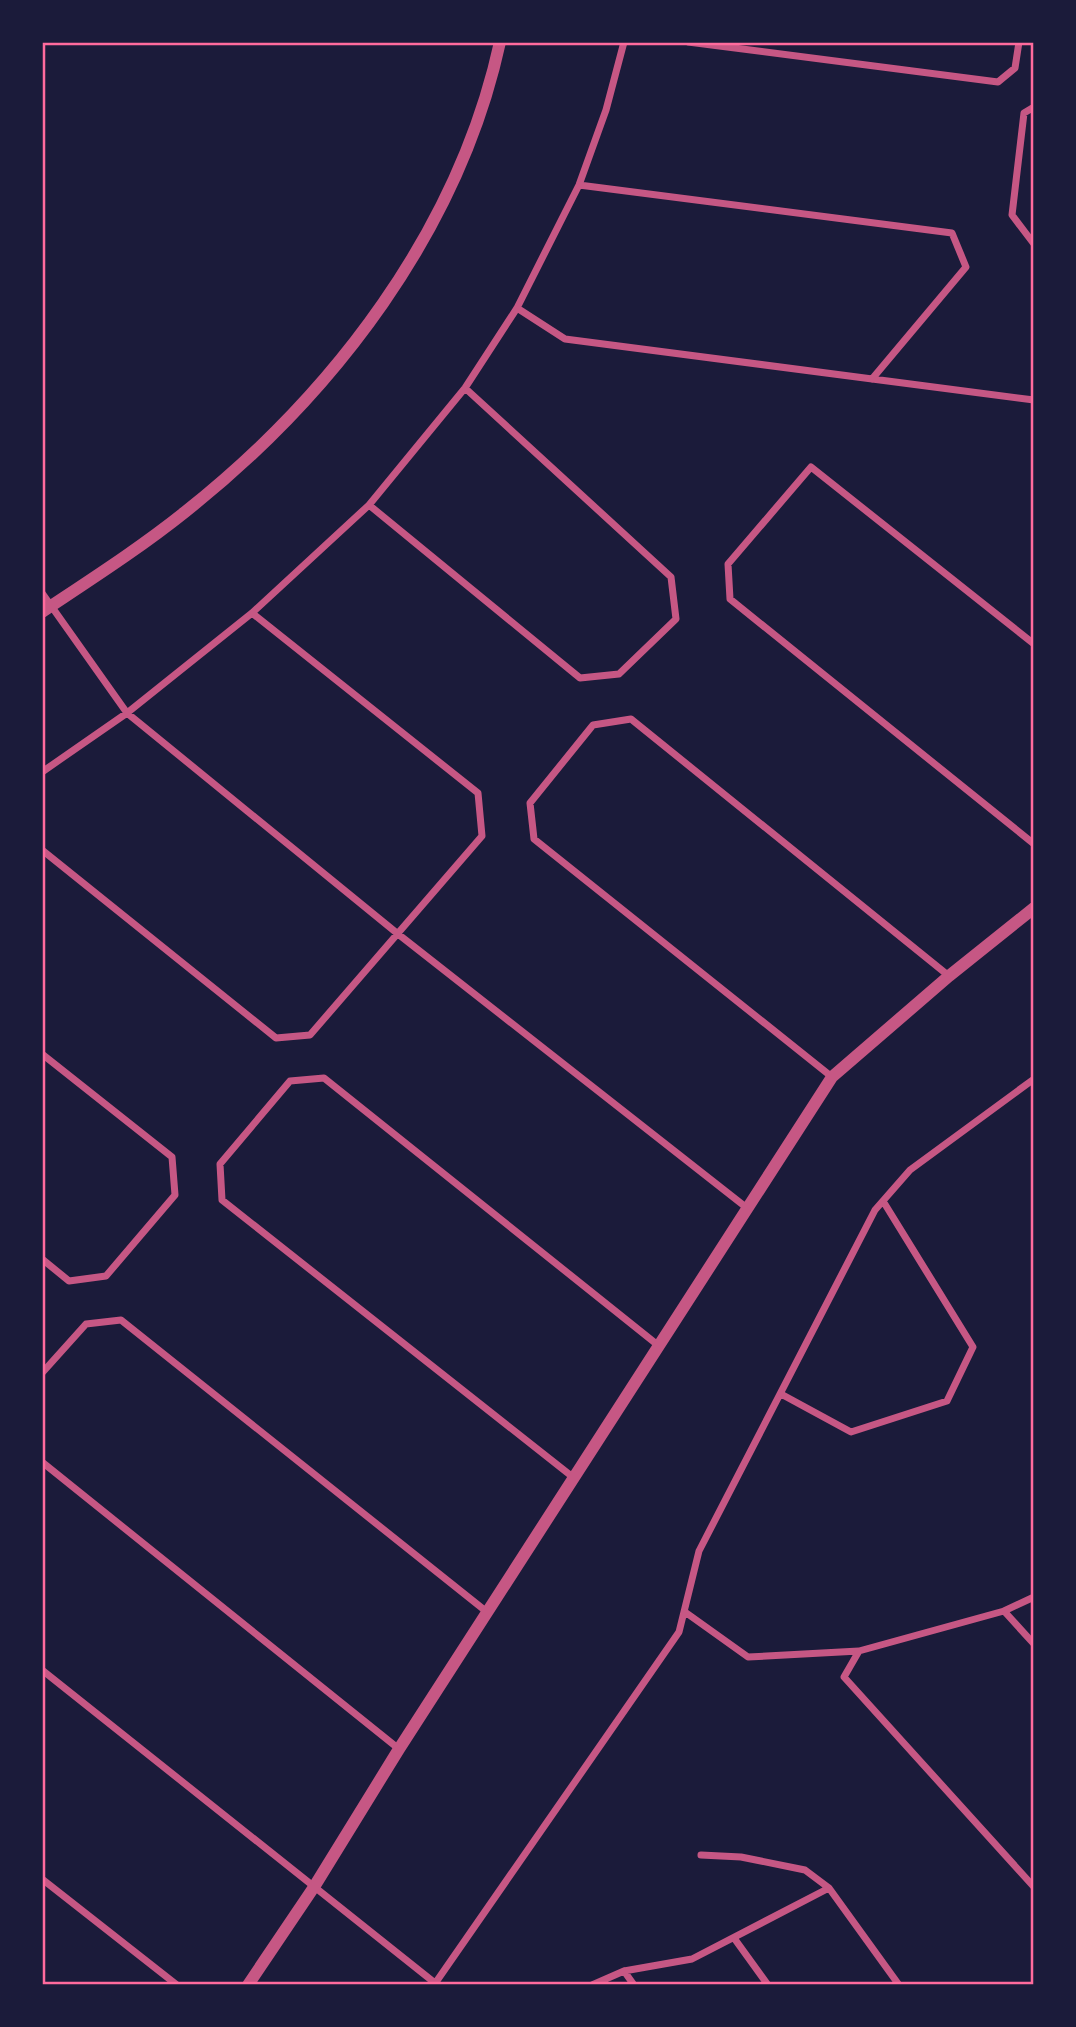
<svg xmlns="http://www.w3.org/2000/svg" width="1076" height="2027" viewBox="0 0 1076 2027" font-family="Bitter,serif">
  <rect width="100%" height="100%" fill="#1b1b3a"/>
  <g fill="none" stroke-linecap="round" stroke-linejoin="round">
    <!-- minor -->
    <path stroke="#c65784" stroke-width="7" d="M688,42L998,82L1015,68L1019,42
      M1034,107L1024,113L1012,215L1034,244
      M579,185L952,233L966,267L872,379
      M517,308L565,339L1034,400
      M369,505L580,678L619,674L676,619L671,577L465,388
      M42,593L127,713L398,934L747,1208
      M1034,644L811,467L728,564L730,599L1034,844
      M42,772L127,713L252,613L369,505L465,388L517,308L579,185L606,110L624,42
      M42,850L276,1038L310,1035L482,836L478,793L252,613
      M42,1054L172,1157L175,1195L106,1276L69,1281L42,1259
      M832,1077L534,839L530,803L593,725L631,719L949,976
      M42,1373L86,1324L121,1320L487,1612
      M781,1394L851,1432L947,1401L973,1347L883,1201
      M42,1462L399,1749
      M574,1478L222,1200L220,1164L290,1081L324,1078L659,1346
      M1034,1597L1004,1611L859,1651L844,1677L1034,1887
      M1004,1611L1034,1644
      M685,1612L748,1657L859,1651
      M42,1670L435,1983
      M42,1879L177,1985
      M829,1888L899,1985
      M734,1938L768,1985
      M624,1971L634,1985
      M434,1985L679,1632L699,1551L875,1210L910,1170L1034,1079
      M592,1985L624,1971L692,1959L829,1888L805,1870L741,1857L701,1855"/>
    <!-- tertiary -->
    <path stroke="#c65784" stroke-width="12" d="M42,612C90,580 140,548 185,512C334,394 459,230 500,42
      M248,1985L314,1887L399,1749L832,1077L949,976L1034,908"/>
  </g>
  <!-- border -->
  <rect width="1076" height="2027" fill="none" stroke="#1b1b3a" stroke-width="88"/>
  <rect x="44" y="44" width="988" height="1939" fill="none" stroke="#ff6b9d" stroke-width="2.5"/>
</svg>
